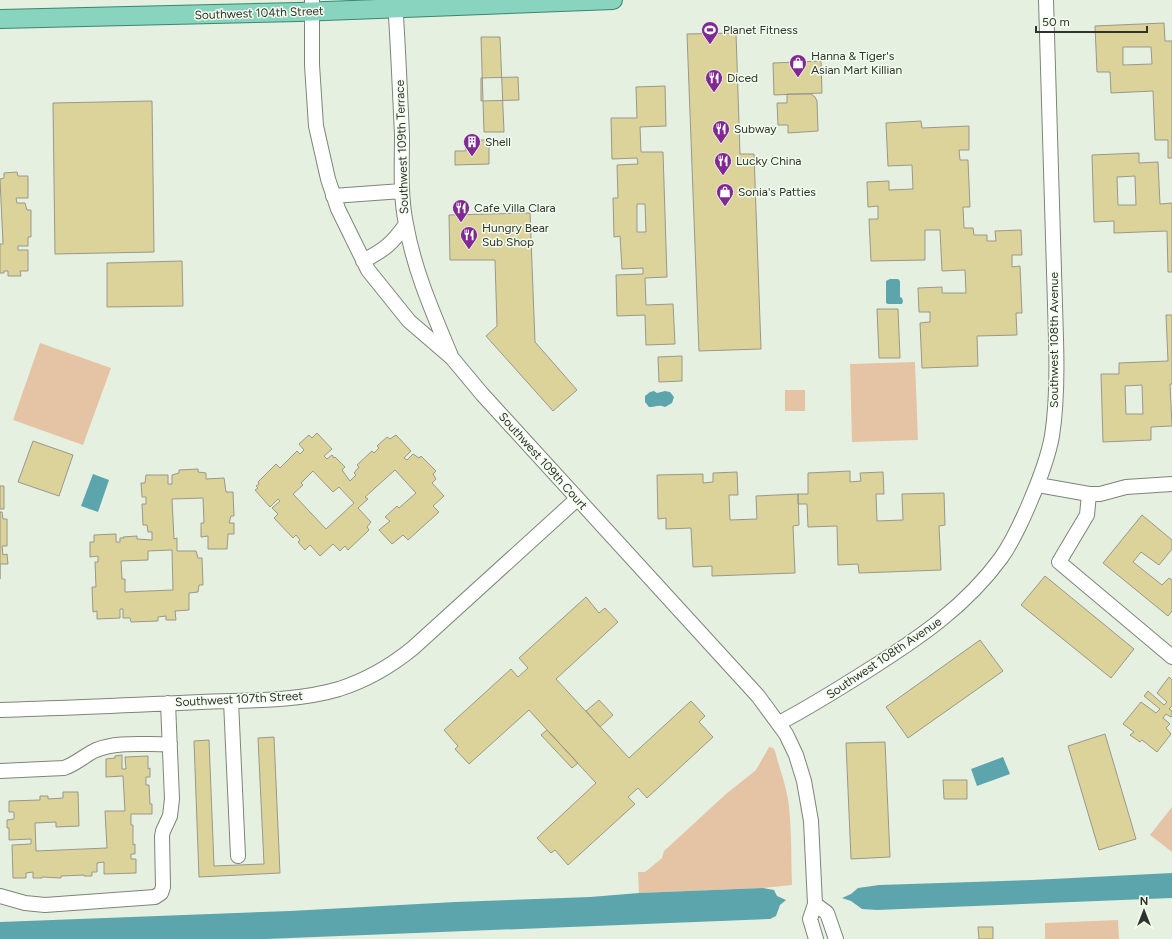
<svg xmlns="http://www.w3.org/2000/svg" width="1172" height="939" viewBox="0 0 1172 939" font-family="Figtree,sans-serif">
  <rect width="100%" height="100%" fill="#e6f0e1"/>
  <!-- green -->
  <path fill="#e5c4a5" d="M40,343L111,368L83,445L13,420Z
    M915,362L918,440L852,442L850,364Z
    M785,390H805V411H785Z
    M769,747L773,748L775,751C779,767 785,782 788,799C792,827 791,857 792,885L763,888L639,893L638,872H645L662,858L664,851L726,794L756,770Z
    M1172,807V852L1150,835Z
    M1118,920L1119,939H1045V923Z"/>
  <!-- water -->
  <path fill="#5ca5ad" d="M890,279H898L900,281V297L902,298L903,301L902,304H888L886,303V281Z
    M654,391L657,393L665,391L670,392L674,397L672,403L665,407C659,404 655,407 649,407L645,402V396L650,392Z
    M93,474L109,480L98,512L81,506Z
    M1003,757L1010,774L977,786L971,769Z
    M1172,873V898L877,910L862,909L851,901L842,898L851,894L858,888L879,885L1032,880Z
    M763,888L774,890L777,896L786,900L780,905L776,916L770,919L265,939H0V922L290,911L455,902L590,897L639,893Z"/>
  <!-- building -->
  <path fill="#dcd39b" stroke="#9a9889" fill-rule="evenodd" d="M1164,23L1165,41H1172V158H1168V140H1155L1153,91L1111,93L1110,72H1097L1095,26ZM1123,47H1151L1152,64L1123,65Z
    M736,33L740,154H754L761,349L699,351L687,34Z
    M481,37H500L504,132H484Z
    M821,61L822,93L774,95L773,63Z
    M518,77L519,100L481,101V78Z
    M665,86L666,126L640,127L641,152H663L667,277L645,278L646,305L673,304L675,344L646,345L645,315L617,316L616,275L643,274V268L622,269L620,236L614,237L613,198H618L617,165L638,164L637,158L612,159L611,118H637L636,87ZM637,204H645L646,232H637Z
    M787,94H811L815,97L817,101L818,131L788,133V125H778L777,103H787Z
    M152,101L154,252L55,254L53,103Z
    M921,121L922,128L969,126V150H959L960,160H968L970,207H963L964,228H973L974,235H987V241H996L995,231L1021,230L1022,255H1012V267L1020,266L1022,313H1016L1017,335L977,336L978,366L922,368L920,323L930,322V312H919L918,288L942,287V293H966L965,270L942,271L940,230H925V260L871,261L869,219H878V206L868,207L867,182L889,181V190L913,189L912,165L888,166L886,123Z
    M476,140H489V164L455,165V151H466L465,143L476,142Z
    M1139,153V163L1158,162L1160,204L1172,203V272H1168L1167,231L1114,233V221L1094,222L1092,155ZM1135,176L1136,205H1118L1117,177Z
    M17,172L18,176H28V198H16L17,203H25L27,210H31V237H28V246H18V250H28V271H20L21,276H8V271H4V273H0V244H3L0,179L4,178V173Z
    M530,213L535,342L577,390L553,411L486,336L497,326L495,260H450L449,215Z
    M182,261L183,306L107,307V263Z
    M877,309H898L900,358H879Z
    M1166,315H1172V384H1170L1172,426L1151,427V440L1103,442L1101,374H1119V363L1168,361ZM1142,385L1143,414H1126L1125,386Z
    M682,356V381L659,382L658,357Z
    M317,433L332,449L324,456L327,459L332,455L334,458L335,457L345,467L342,470L350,481L356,475L354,473L359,467L357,465L372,451L374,453L379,448L377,446L387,437L390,439L396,435L411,451L404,458L407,460L413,454L419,458L421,456L436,471L433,474L436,479L432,483L444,496L433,506L439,512L408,540L403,535L392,544L379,530L390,521L385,517L397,506L399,508L416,493L395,470L365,497L368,499L358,508L371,522L367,527L369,530L348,550L345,546L340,551L333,544L320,556L310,545L305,550L298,542L300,540L296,535L293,538L274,518L278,514L272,508L280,501L278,499L270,507L255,490L258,488L256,486L259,484L258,482L276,464L280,468L297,451L300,454L304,450L299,444L309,435L312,438ZM313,471L333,492L339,487L354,503L326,529L293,494L303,485L301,483Z
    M33,441L73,455L59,496L18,482Z
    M198,469V472L206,473V479L224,478L226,492H233L234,516H231L229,523H234V534H228L227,549H208V536L201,537V523H204L203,498L172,499L174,539L177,538V551H196L198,558H202L203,585H199L198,592L189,593V610L175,611L176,620H166V616L158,617V621L131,622L130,618H123V609H120V618L97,619V611L93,612L92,587H96L95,562H98V556L90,557V542H94V535L116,534V542H120V538H124L123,537L137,536V539L152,540V532H148L147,525H143L142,504H146V497H142L141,483H145L146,475H168V484H172V475L179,473V470ZM172,550L173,590L125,592V579H122L121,561L148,560V551Z
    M850,471V482L861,481L860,473L883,472L884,494H876L877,521L903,520L902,494L944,493L945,525L939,526L941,570L859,573L858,564L838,565L837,526L808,527L807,504H798V494H808V473Z
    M737,472L738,495H729L730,520L757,519L756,496L798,494L799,525L793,526L795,573L712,576V566L693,567L691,528L666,529V518L658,519L657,475L703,474V483L713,482V473Z
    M0,486H4V509H0Z
    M0,512H2L3,519H7V546H2L3,555L7,554L8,564H0V579Z
    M1142,515L1172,540V549L1159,565L1141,552L1133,562L1162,585L1169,578L1172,580V611L1168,616L1103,563Z
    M1045,576L1134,649L1111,678L1021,605Z
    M586,597L599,613L605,608L618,622L556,679L629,758L691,701L705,716L699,722L713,737L647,798L638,788L628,797L635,804L568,865L555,850L551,853L537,838L596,783L547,730L529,710L469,764L455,749L458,746L444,730L511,669L518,677L528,668L519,658Z
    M980,640L1003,671L908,738L886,707Z
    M1169,677L1172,680V706L1169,709L1172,711V716L1171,717L1166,714L1163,718L1170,724L1166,728L1171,734L1157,752L1142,740L1140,742L1130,735L1134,732L1123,724L1141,702L1156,713L1160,709L1144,696L1148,691L1164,705L1167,702L1157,693Z
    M599,700L613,715L600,727L586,711Z
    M547,730L578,763L572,768L541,735Z
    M1105,734L1136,839L1099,850L1068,746Z
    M274,737L280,873L199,877L194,741L209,740L214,866L264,864L258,738Z
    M885,742L890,857L851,859L846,743Z
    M122,755V769H126L125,757L148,756V769L150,768V777H146V785H149L150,804H152V814H131V825H133V845L135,844V854H131V859H136V873L104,874V862L97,863V872H92V876H84V875L61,876V878L42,877V878H33V872L26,873V878H13L12,845L31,844V839L9,840V828H7V820L14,819V812H9V801L40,800V796H48V799L63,798V792H78L79,826L56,827V822L35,823L36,851L107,848L105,811H125L123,776L106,777V759L115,758V756Z
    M943,780H967V799H944Z
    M978,927H993V939H979Z"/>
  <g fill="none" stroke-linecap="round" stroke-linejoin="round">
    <defs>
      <path id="minor" d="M312,0V65L316,126L328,179L338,209L368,270L409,321L452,358L482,394L758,696L786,734L796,755L804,781L811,821L815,904L810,919L816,939
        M395,0C398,45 400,91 402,136C402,166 400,195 406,224C414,270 433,313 451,356
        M333,196L402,191
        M363,261C384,250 392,244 406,224
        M1038,485L1089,494H1100L1126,487L1172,484
        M1089,494L1087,515L1059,562L1172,657
        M231,701L238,856
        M0,710C67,708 134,705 201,702C246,700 295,702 339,689C367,680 391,666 413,648L577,499
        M779,723C810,707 840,688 870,669C919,638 966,606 1001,558C1013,541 1022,521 1030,502C1039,481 1048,458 1052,436C1057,404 1057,371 1056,339L1046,0
        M0,771L64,768C76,764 85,755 96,750C118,741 146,745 170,744
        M0,896L25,903L45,905L155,897L161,893L163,887L162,836L163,831L170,816L172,799L168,703
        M815,904L827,913L836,939"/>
      <path id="major" d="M0,19L299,12L613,0"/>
    </defs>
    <!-- minor casing -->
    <use href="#minor" stroke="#7d8578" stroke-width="16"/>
    <!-- major casing -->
    <use href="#major" stroke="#37886f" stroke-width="20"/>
    <!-- minor -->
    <use href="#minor" stroke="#fff" stroke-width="14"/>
    <!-- major -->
    <use href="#major" stroke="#89d4be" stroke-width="18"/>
  </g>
  <!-- icons -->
  <defs>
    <symbol id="stadium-pin" viewBox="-11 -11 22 30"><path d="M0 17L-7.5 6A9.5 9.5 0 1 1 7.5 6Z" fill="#812895" stroke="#f3fdee"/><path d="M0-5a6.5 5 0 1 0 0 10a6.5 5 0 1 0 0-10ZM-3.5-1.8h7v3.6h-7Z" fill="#fff"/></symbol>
    <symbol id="shop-pin" viewBox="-11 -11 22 30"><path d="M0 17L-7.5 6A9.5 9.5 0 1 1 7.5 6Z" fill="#812895" stroke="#f3fdee"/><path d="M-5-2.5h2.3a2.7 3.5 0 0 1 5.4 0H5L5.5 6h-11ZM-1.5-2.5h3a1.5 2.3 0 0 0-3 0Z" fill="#fff"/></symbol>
    <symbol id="restaurant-pin" viewBox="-11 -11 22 30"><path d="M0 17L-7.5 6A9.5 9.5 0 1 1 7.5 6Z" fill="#812895" stroke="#f3fdee"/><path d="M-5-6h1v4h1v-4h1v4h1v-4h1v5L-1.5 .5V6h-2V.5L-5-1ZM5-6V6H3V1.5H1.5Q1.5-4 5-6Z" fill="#fff"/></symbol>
    <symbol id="building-pin" viewBox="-11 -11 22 30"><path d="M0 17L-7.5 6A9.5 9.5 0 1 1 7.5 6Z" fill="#812895" stroke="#f3fdee"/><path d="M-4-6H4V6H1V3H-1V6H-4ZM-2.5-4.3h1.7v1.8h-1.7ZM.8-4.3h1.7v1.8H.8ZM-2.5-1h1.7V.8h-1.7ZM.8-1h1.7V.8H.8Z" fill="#fff"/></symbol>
  </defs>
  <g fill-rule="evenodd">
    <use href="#stadium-pin" x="700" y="20" width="20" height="27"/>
    <use href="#shop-pin" x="788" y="53" width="20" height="27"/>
    <use href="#restaurant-pin" x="704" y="68" width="20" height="27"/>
    <use href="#restaurant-pin" x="711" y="119" width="20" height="27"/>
    <use href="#building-pin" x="462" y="132" width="20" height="27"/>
    <use href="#restaurant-pin" x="713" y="151" width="20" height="27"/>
    <use href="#shop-pin" x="715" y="182" width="20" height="27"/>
    <use href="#restaurant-pin" x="451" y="198" width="20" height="27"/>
    <use href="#restaurant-pin" x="459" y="225" width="20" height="27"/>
  </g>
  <g text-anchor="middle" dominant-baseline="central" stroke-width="3" stroke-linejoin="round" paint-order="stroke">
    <!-- street labels -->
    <g font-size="12" fill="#2f322d" stroke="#f3fdee">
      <text transform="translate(259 13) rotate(-2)">Southwest 104th Street</text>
      <text transform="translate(402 147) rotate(-92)">Southwest 109th Terrace</text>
      <text transform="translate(1054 340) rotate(-90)">Southwest 108th Avenue</text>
      <text transform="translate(543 461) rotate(48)">Southwest 109th Court</text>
      <text transform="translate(884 658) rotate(-34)">Southwest 108th Avenue</text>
      <text transform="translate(239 699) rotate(-3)">Southwest 107th Street</text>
    </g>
    <!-- poi labels -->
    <g font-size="12" fill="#2f322d" stroke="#f3fdee" text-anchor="start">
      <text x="723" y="30">Planet Fitness</text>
      <text x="811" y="56">Hanna &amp; Tiger's<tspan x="811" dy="14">Asian Mart Killian</tspan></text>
      <text x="727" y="78">Diced</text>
      <text x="734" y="129">Subway</text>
      <text x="485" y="142">Shell</text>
      <text x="736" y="161">Lucky China</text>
      <text x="738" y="192">Sonia's Patties</text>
      <text x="474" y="208">Cafe Villa Clara</text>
      <text x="482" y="228">Hungry Bear<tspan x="482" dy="14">Sub Shop</tspan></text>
    </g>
  </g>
  <!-- north arrow -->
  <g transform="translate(1144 911)" stroke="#f3fdee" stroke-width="3" paint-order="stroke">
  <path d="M0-3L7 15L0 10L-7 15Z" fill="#2f322d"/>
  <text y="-6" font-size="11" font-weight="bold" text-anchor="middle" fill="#2f322d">N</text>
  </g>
  <!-- scale -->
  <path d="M1036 26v6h111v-6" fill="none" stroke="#2f322d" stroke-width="2"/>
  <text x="1042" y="26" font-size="12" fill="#2f322d" stroke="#f3fdee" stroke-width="3" paint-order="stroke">50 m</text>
</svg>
